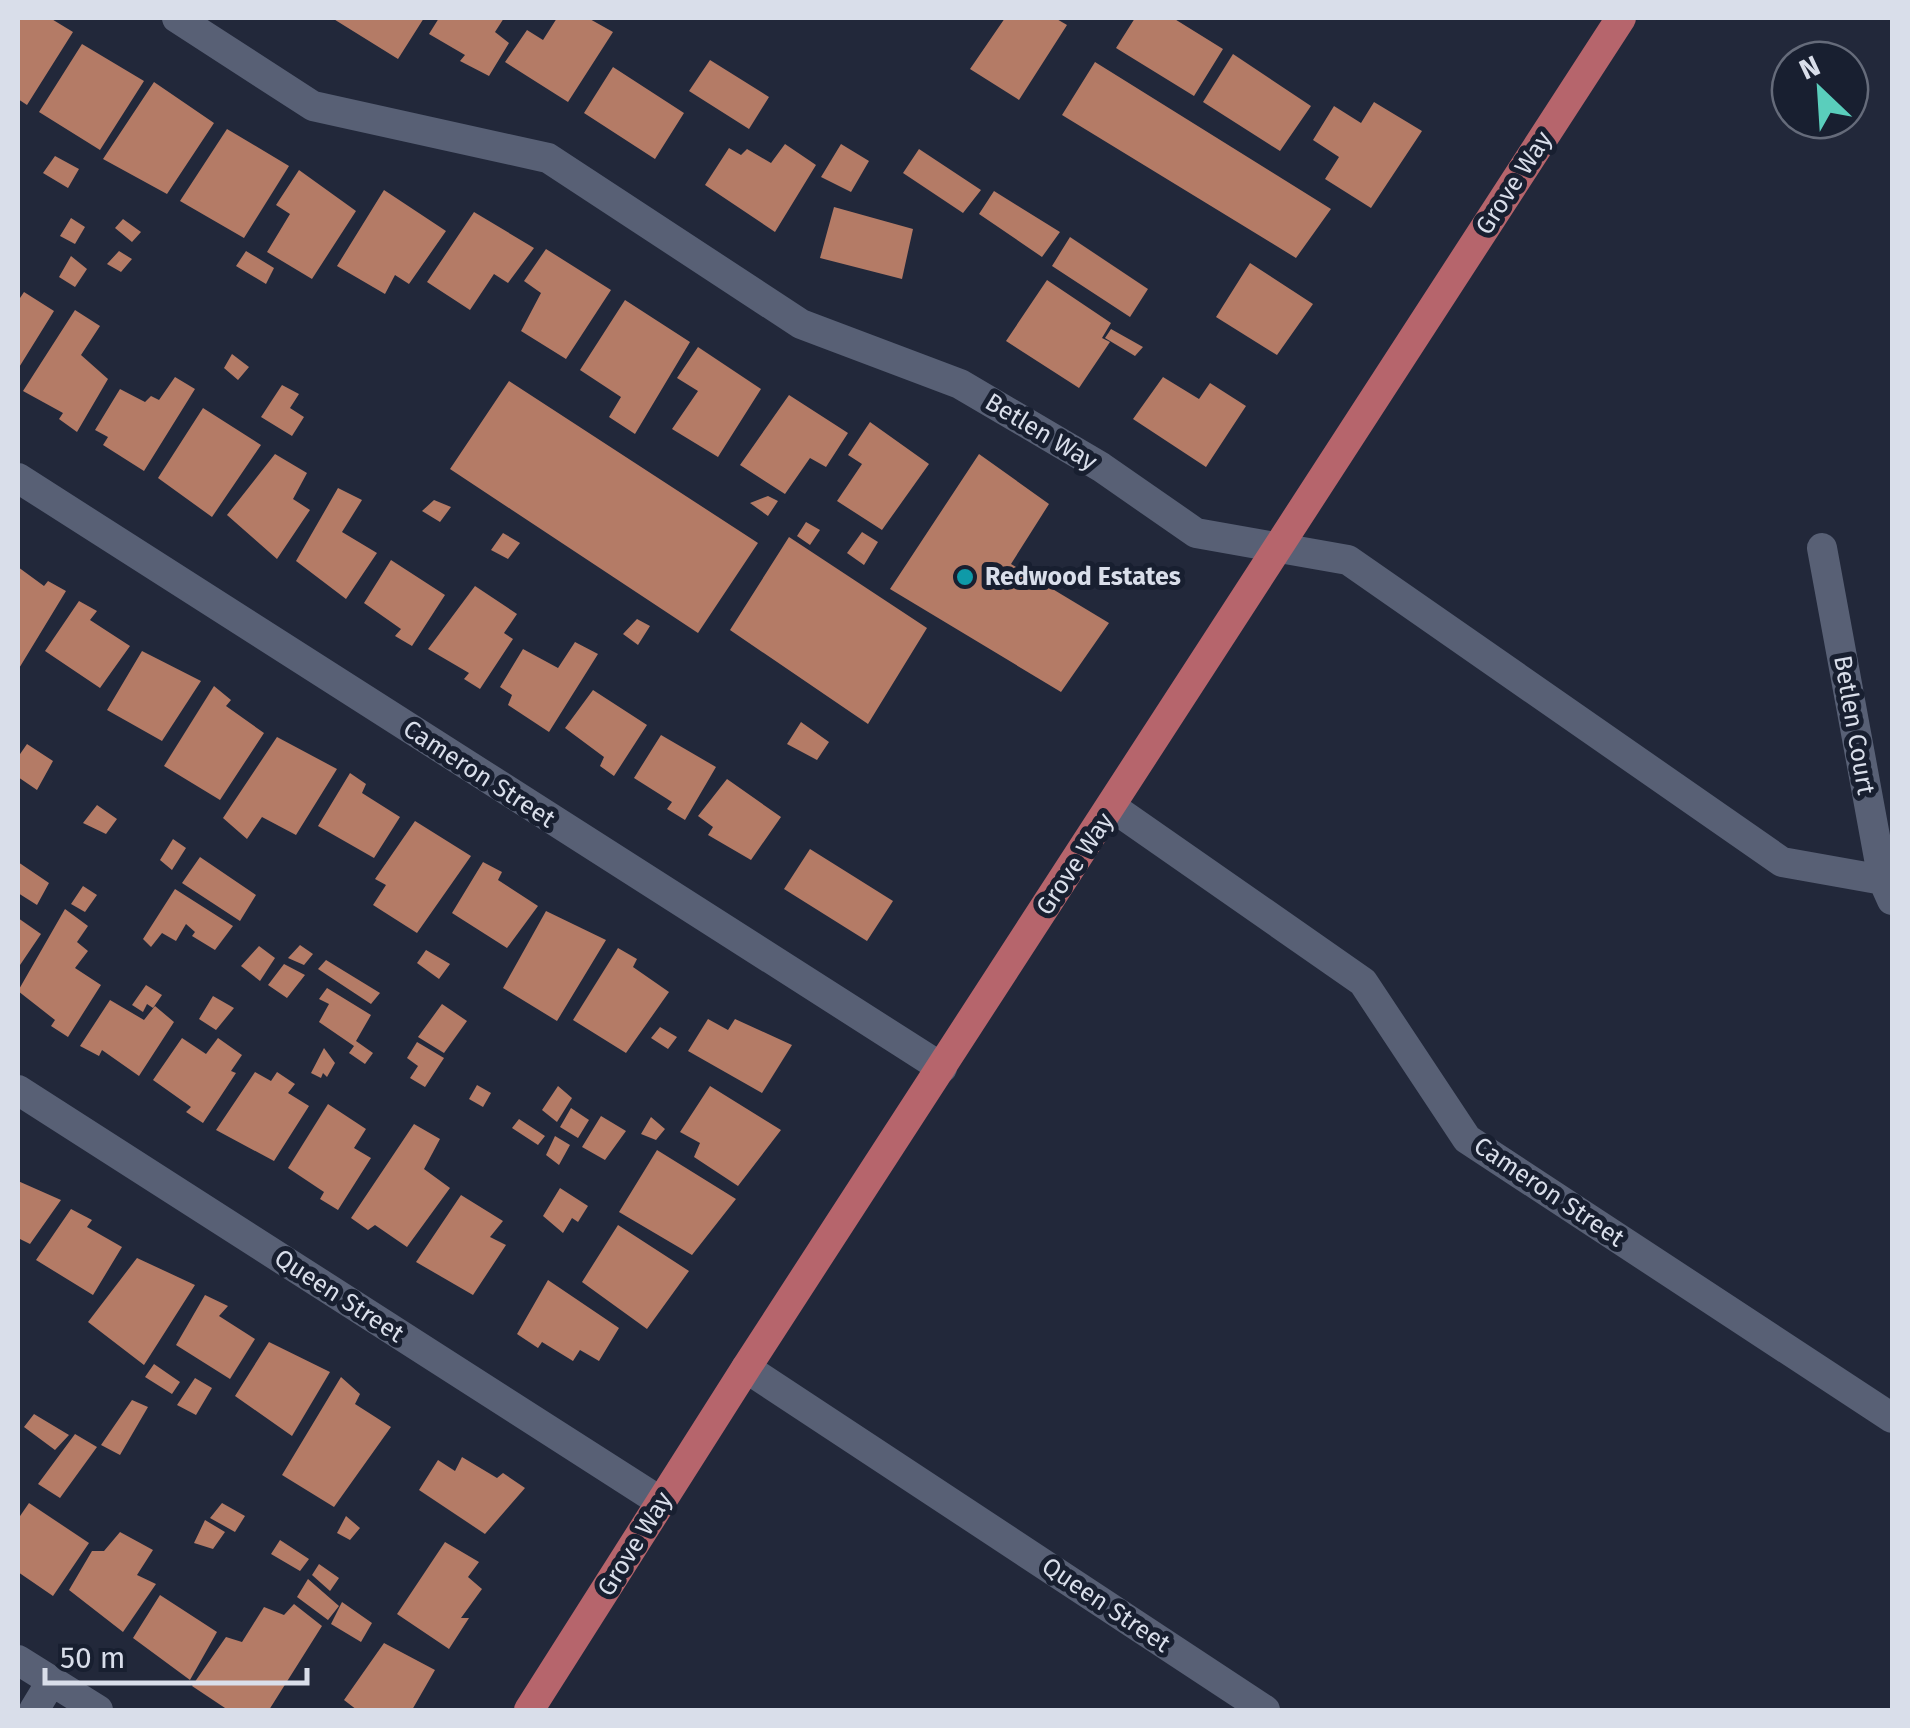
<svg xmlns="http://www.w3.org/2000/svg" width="1910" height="1728" viewBox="0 0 1910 1728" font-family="'Fira Sans',sans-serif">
  <rect width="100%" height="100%" fill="#22283a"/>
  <!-- building -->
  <path fill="#b47b66" d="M18,18H50L73,32L27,105L18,99Z
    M332,18H424L398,59Z
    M439,18H504L495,32L509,43L489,76L460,61L465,55L429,34Z
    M557,18H588L613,32L568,102L505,62L527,30L543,40Z
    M1005,18H1055L1067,25L1019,100L970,69Z
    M1135,18H1173L1223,49L1194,96L1116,48Z
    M82,44L144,81L100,150L39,112Z
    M1233,54L1311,106L1280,151L1203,102Z
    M710,60L769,97L749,129L689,91Z
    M1095,62L1331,209L1296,258L1062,115Z
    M613,67L684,113L655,159L584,113Z
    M154,82L214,123L167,194L103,159Z
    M1374,102L1422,131L1371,208L1325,179L1339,157L1313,140L1334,106L1361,123Z
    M227,129L289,166L244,238L180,201Z
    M785,144L816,165L775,232L705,185L729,148L741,155L747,149L771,163Z
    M841,144L869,161L851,192L821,177Z
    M919,149L981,190L963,213L903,173Z
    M55,156L79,169L68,188L43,173Z
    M299,170L356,211L312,279L267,252L290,214L276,205Z
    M384,190L446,231L409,284L395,275L385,294L337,266Z
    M994,191L1060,232L1042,257L979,214Z
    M834,207L913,229L902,279L820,258Z
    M474,212L534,248L508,283L494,274L470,310L427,282Z
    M71,218L85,227L75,244L60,236Z
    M123,219L141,232L132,242L115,228Z
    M1070,237L1148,289L1130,317L1052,266Z
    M546,249L611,290L566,359L521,331L541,293L524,281Z
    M119,251L132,259L121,272L107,264Z
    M246,251L274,268L266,284L236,266Z
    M71,256L87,269L75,287L59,277Z
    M1250,263L1313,304L1277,355L1216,317Z
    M1047,280L1111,323L1102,338L1110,342L1079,388L1006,341Z
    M24,292L54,311L18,369V301Z
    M625,300L690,342L635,434L609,417L621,397L580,370Z
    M75,310L100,326L81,355L108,379L77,432L59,419L63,413L23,391Z
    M1111,329L1143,347L1135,356L1105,338Z
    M698,347L761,389L718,457L672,429L698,391L677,378Z
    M232,354L249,367L238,380L224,368Z
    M175,377L195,389L144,471L103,445L108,437L95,430L120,389L145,402L151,396L159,400Z
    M1163,377L1199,399L1210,383L1246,406L1206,467L1133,419Z
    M509,381L758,543L698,633L450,469Z
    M282,385L299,394L290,408L304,417L292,436L261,417Z
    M789,395L848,433L826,467L810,458L785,494L740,465Z
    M203,408L261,445L212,517L158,478Z
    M870,422L929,464L882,530L837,501L862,464L848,455Z
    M275,454L307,473L293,499L310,510L277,559L227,515Z
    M979,454L1049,504L1011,564L1109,623L1061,692L890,589Z
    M338,488L362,500L342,532L377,553L346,599L296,561Z
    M768,496L778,501L768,516L750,503Z
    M434,500L451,507L440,522L422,511Z
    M806,522L820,530L810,545L797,536Z
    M862,532L878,542L864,565L847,553Z
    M503,533L520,543L508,559L491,550Z
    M789,537L927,628L868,724L730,630Z
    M391,560L445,595L412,646L395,636L401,629L364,603Z
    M18,567L44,586L48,581L66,591L18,670Z
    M475,586L517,614L504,633L513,639L480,689L464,679L469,673L428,649Z
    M79,601L97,611L90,620L130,646L100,688L45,651Z
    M637,619L650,626L638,645L623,634Z
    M575,642L598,654L549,732L508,705L512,695L500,687L523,649L558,668Z
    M142,651L201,681L162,741L107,710Z
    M214,686L231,700L226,706L264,733L220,800L164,766Z
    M593,690L647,725L614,776L600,766L604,757L565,728Z
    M801,722L829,742L817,760L787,744Z
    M661,735L716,767L685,820L667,809L672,802L634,778Z
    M277,737L337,769L296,835L262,817L247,839L223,818Z
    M27,744L53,761L37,790L18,777V757Z
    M350,773L366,784L362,793L400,817L374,858L318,826Z
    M727,779L781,817L751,860L708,835L713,827L698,816Z
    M97,805L117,819L106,834L83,823Z
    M415,821L471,856L417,933L373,905L386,885L375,879Z
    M173,839L186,848L172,870L160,860Z
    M810,849L893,901L867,941L784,889Z
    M200,857L256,895L240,921L182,883Z
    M18,862L49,883L37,905L18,893Z
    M483,862L502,872L498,880L538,906L507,948L452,913Z
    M83,886L97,895L85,912L71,904Z
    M175,889L233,926L215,950L192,936L195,932L186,924L176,941L162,933L151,947L143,939Z
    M65,909L88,926L77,942L88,951L75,968L101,985L68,1037L51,1026L55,1020L18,991Z
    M546,911L606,940L557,1021L503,988Z
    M18,918L41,934L18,968Z
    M300,945L313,954L304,965L288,958Z
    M259,946L275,958L260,981L241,966Z
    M618,948L637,959L633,967L669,992L626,1053L573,1020Z
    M426,950L450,964L439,979L417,963Z
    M326,960L380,993L371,1004L318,969Z
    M284,964L305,975L287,998L268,985Z
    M146,985L162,995L153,1008L147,1004L143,1012L132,1005Z
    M327,988L371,1015L356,1041L373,1053L365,1064L349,1053L354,1046L319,1022L329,1004L319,999Z
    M213,996L234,1008L216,1030L199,1019Z
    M110,1000L144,1020L155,1006L174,1022L139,1076L102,1050L99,1056L80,1046Z
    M442,1004L467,1021L444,1053L418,1037Z
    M708,1019L728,1030L735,1019L792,1045L762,1093L688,1051Z
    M660,1027L677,1037L668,1049L651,1038Z
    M182,1038L206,1054L218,1038L242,1055L231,1071L236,1073L203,1123L186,1112L191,1107L153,1080Z
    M417,1042L444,1058L425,1087L410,1078L418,1066L407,1058Z
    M324,1048L335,1063L327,1077L323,1073L321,1078L311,1073Z
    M255,1072L271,1081L277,1072L295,1084L288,1093L309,1106L274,1161L216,1130Z
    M477,1085L491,1093L483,1107L469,1099Z
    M558,1086L572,1098L557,1122L542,1110Z
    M710,1086L781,1130L738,1186L694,1157L700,1143L680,1132Z
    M328,1104L366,1129L354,1148L371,1158L338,1210L320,1199L324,1192L288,1168Z
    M571,1108L589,1120L578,1138L560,1127Z
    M601,1116L626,1131L605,1160L582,1147Z
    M651,1117L665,1129L656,1140L641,1134Z
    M519,1119L545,1136L538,1145L512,1128Z
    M414,1124L440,1139L424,1169L450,1188L407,1247L375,1225L368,1230L351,1218Z
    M555,1136L570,1145L559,1165L546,1155Z
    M657,1150L736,1199L692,1255L619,1212Z
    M18,1181L61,1200L30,1244L18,1238Z
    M560,1188L588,1206L578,1222L572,1218L563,1233L543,1216Z
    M461,1195L503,1221L490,1237L506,1245L473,1295L416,1262Z
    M71,1209L92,1220L87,1227L122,1247L93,1295L36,1260Z
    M618,1225L689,1271L647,1329L582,1282Z
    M137,1258L195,1285L144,1365L88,1322Z
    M548,1280L619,1328L599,1361L580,1350L573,1361L542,1342L538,1348L517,1334Z
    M205,1295L228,1306L219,1316L255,1339L230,1379L176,1345Z
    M269,1342L330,1372L292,1436L235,1396Z
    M154,1364L180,1382L172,1394L145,1377Z
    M341,1377L360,1394L355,1404L391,1427L334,1507L282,1475Z
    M195,1378L212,1388L196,1415L177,1405Z
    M132,1400L148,1407L120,1455L101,1445Z
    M34,1414L69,1435L55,1450L24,1427Z
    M75,1434L97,1447L60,1498L38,1484Z
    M462,1457L497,1478L503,1473L525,1488L485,1534L419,1490L438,1460L455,1471Z
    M29,1503L89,1543L53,1596L18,1572V1519Z
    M222,1503L245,1516L235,1532L210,1518Z
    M346,1516L360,1528L350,1540L337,1533Z
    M205,1520L225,1532L213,1549L194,1543Z
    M120,1532L153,1550L137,1575L156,1584L123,1632L69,1590L92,1551H104Z
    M280,1540L309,1559L300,1571L271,1554Z
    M445,1542L479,1562L468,1577L482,1589L461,1618H469L449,1649L397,1614Z
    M319,1564L339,1578L330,1591L312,1575Z
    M308,1579L339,1606L328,1620L297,1597Z
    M160,1595L217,1632L190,1680L133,1638Z
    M342,1602L372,1623L361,1642L331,1624Z
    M294,1604L322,1626L269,1710H228L192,1686L226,1637L242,1642L264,1607L284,1615Z
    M384,1643L435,1670L412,1710H357L344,1700Z"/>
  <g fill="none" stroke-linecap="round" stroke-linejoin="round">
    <!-- minor -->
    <path stroke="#586075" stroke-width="30" d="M177,18L313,106L548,158L801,324L960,384L1101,467L1196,533L1348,560L1782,862L1883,880
      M18,478L942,1068
      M1822,548L1883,880L1892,900
      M1112,807L1363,982L1467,1139L1892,1418
      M18,1090L661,1502
      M746,1368L1265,1710
      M18,1660L98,1710
      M34,1710L51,1682"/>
    <!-- major -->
    <path stroke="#b6656c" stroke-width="30" d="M529,1710L746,1368L1621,18"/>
  </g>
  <!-- markers -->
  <circle fill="#0f9aa8" stroke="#181f30" stroke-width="4" cx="965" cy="577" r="10"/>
  <g text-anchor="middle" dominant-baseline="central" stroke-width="10" stroke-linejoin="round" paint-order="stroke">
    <!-- street labels -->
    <g font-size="25" fill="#d9deea" stroke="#181f30">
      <text transform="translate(1514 183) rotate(-57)">Grove Way</text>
      <text transform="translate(1041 432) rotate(31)">Betlen Way</text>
      <text transform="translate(1854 725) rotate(80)">Betlen Court</text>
      <text transform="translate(479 774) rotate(33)">Cameron Street</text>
      <text transform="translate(1075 864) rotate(-56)">Grove Way</text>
      <text transform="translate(1549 1192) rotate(34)">Cameron Street</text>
      <text transform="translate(339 1296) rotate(33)">Queen Street</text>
      <text transform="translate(635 1544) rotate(-58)">Grove Way</text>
      <text transform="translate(1106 1605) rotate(34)">Queen Street</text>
    </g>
    <!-- poi labels -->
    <g font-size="25" font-weight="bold" fill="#d9deea" stroke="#181f30" text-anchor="start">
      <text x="985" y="577">Redwood Estates</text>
    </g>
  </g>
  <!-- border -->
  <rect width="1910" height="1728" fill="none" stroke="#d9deea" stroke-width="40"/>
  <!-- north arrow -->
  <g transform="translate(1820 90) rotate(335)"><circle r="48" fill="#181f30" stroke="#656b7a" stroke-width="2.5"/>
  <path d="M0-8L18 38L0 25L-18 38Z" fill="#5acebc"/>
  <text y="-15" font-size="28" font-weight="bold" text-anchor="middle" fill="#d9deea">N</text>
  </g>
  <!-- scale -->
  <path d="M45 1668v15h262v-15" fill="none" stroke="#d9deea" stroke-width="5"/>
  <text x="60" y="1668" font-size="30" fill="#d9deea" stroke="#181f30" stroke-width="8" paint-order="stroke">50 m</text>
</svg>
